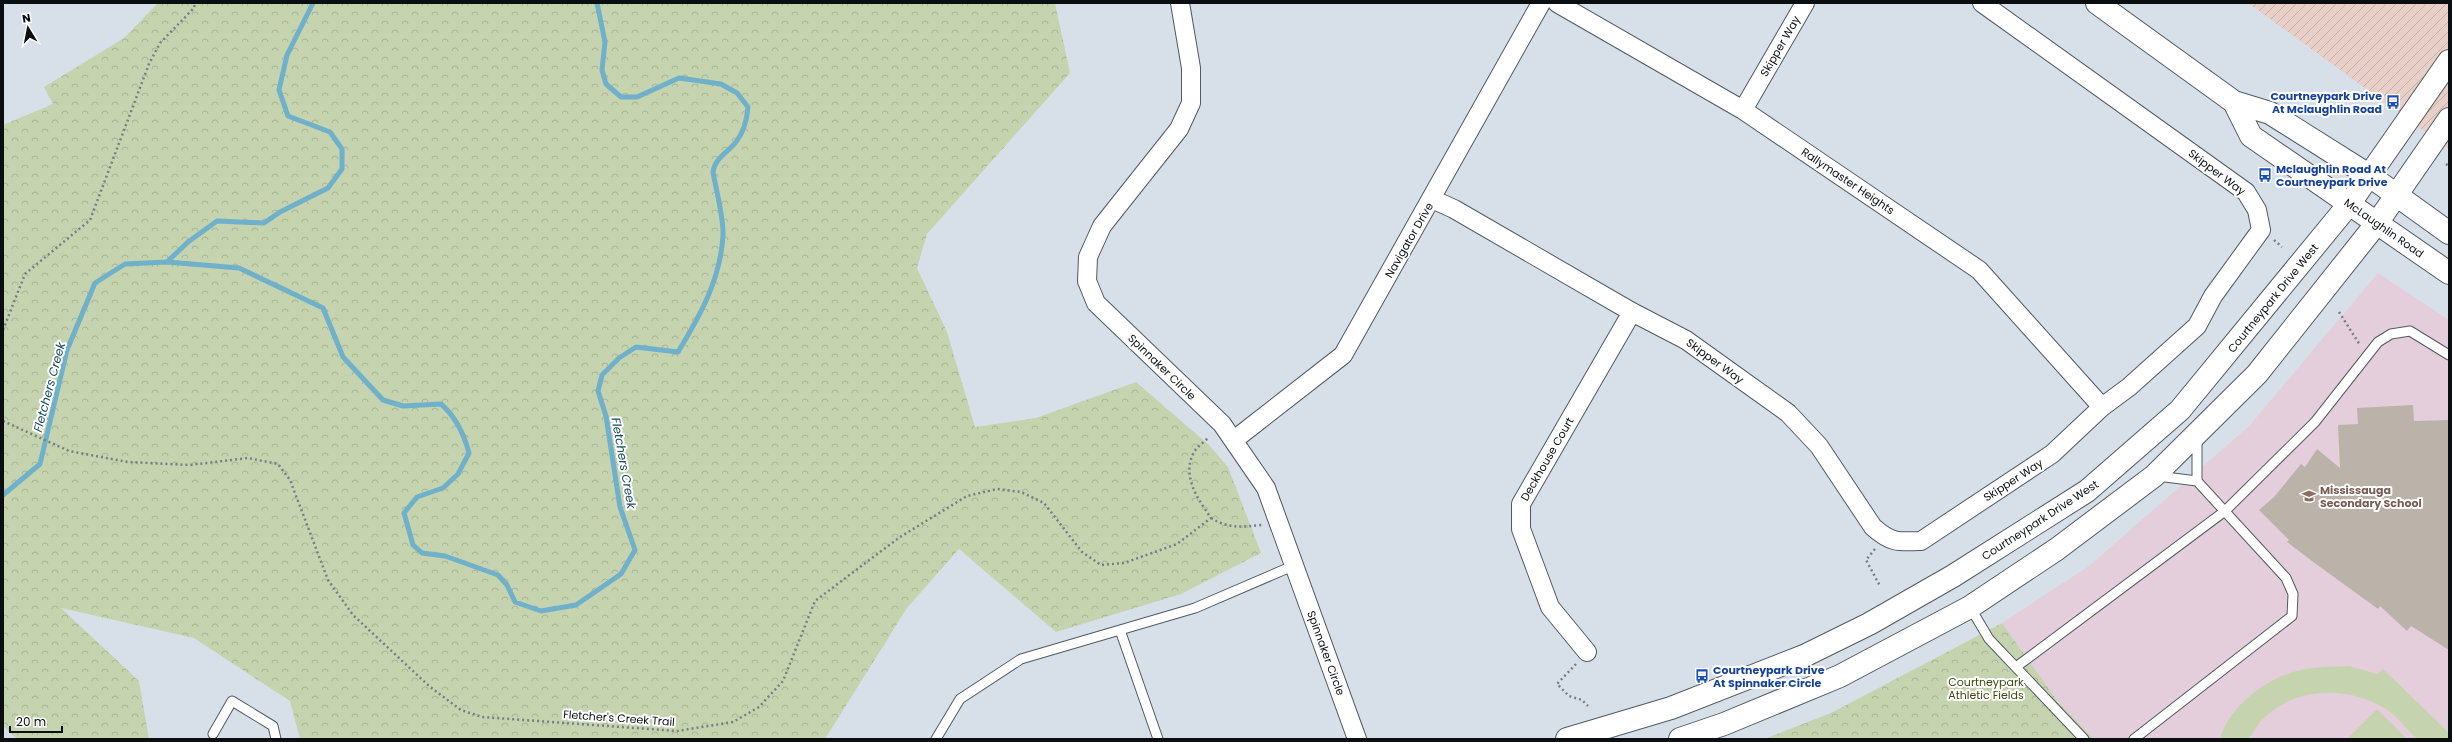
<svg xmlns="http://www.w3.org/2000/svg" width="2452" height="742" viewBox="0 0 2452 742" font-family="Poppins,sans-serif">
  <defs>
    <pattern id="industrial-furrows" width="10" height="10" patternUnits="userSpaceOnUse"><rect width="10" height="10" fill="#e8cfc7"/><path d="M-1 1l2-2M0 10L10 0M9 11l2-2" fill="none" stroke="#c6b1aa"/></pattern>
    <pattern id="park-crowns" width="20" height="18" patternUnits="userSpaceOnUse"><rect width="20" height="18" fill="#c6d3af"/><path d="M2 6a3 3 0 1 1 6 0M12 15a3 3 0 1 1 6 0" fill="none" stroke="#a9b496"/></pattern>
  </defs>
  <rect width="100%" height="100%" fill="#d7e0e9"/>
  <!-- industrial -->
  <path fill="url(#industrial-furrows)" d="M2248,3H2449V149Z"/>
  <!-- education -->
  <path fill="#e4cedb" d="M2378,273L2449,320V739H2094L2059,703L2002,623L2089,566L2249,426Z"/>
  <!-- green -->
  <path fill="#c6d3af" d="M2349,666L2377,674L2383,669L2449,733V739H2417C2407,730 2398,716 2386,709C2349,686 2295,686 2263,719C2257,725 2253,733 2248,739H2220C2229,706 2266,679 2297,671C2314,666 2332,667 2349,666Z
    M2377,709L2407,739H2347Z"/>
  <!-- park -->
  <path fill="url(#park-crowns)" d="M158,3H1055L1070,73L927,234L917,268L947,332L975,427L1036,418L1136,382L1209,445L1228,467L1261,553L1181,594L1056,632L959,549L907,608L825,739H300L290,701L194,638L61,608L139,681L149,739H17L3,726V125L53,104L44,87L124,38Z
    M2002,623L2059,703L2094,739H1764L1831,713Z"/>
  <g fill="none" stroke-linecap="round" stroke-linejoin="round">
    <!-- stream -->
    <path stroke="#6fb0ca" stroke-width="5" d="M167,262L188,242L217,221L264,223L280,212L328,188L342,169V149L330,132L288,116L279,90L287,55L313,3
      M3,495L40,464L67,350L95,283L125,264L167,262L239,268L323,308L343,357L383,400L403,406L441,404C456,417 464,434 469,453L458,474L443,488L417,497L404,513L413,545L422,553L445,556L498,575L507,585L515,602L541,611L576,605L621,574L635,550L620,507L606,416L598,391L602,375L619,358L636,347L678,352C701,314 720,280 723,236C724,218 716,190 713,172C715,158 727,153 736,142C744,132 747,119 748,107L737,93L721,84L679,78L637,97H621L606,84L602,70L605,42L597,3"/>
  </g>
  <!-- building -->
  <path fill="#bbb3aa" d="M2413,405L2414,421L2449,420V650L2411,626L2407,631L2380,606L2378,609L2316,564L2287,542L2289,540L2259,510L2274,497L2301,464L2305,467L2317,449L2340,468L2338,425L2358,424L2357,408Z"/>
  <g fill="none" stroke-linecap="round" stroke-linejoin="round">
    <defs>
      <path id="service" d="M2157,476L2197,481
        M1970,607L1989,639L2084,739
        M1120,630L1158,739
        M2016,667L2225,511L2315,422L2378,342L2391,334L2410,331L2449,355
        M213,734L232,701L273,726L276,739
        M936,739L960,699L1021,659L1195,608L1295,565
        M2134,739L2292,616L2293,594L2286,578L2197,481V438"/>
      <path id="minor" d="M1180,3L1191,68V103L1179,129L1102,226L1088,257L1087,281L1096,303L1222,424L1266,488L1357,739
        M1557,3L1743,110L1979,270L2102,407
        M1743,110L1805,3
        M1432,199L1454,209L1632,312L1686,340L1788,413L1819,446L1873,527C1891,543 1898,542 1921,541L2052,454L2102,407L2129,387L2197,326L2213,296L2261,230L2257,210L2246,192L1982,3
        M1234,440L1343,355L1541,3
        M1587,652L1550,607L1521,529V504L1632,312"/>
      <path id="tertiary" d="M2097,3L2234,102L2270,113L2370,176L2449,233
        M2234,102L2251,136L2449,273"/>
      <path id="secondary" d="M1567,739L1671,708L1804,656L1869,624L1953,576L2087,491L2180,410L2350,203L2449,61
        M1680,739L1724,724L1840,676L1970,607L2057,549L2154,476L2257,374L2377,223L2449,119"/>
    </defs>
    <!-- service casing -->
    <use href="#service" stroke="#525a61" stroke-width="11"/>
    <!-- minor casing -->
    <use href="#minor" stroke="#525a61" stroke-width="20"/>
    <!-- tertiary casing -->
    <use href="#tertiary" stroke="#525a61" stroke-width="24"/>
    <!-- secondary casing -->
    <use href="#secondary" stroke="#525a61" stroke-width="24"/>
    <!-- path -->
    <path stroke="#787e85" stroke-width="2.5" stroke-dasharray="2 3" stroke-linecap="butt" d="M2446,164L2449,166
      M2274,240L2282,247
      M2339,312L2360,345
      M3,330L25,274L90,220L149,64L160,43L194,8L195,3
      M3,421L69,451L128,462L190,465L248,458L278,464L290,480L328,580L353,615L429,686L461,710L482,717L677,731L733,722L759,707L783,681L815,601L900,537L967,496L997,489L1021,492L1044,503L1082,552L1101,565L1124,563L1177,544L1211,518C1198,499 1181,476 1194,452C1197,447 1205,441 1209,437
      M1211,518C1229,529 1242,527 1262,525
      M1875,549L1866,560L1880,586
      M1576,664L1557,684L1569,696L1582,700L1588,706"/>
    <!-- service -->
    <use href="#service" stroke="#fff" stroke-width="9"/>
    <!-- minor -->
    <use href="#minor" stroke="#fff" stroke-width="18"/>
    <!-- tertiary -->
    <use href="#tertiary" stroke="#fff" stroke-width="22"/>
    <!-- secondary -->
    <use href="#secondary" stroke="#fff" stroke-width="22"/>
  </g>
  <!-- icons -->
  <defs>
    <symbol id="bus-bare" viewBox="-9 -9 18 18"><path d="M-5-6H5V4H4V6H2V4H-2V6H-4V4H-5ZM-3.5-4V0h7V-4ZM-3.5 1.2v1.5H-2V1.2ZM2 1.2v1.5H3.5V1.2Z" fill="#1a4fb4" stroke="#fff" stroke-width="2.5" paint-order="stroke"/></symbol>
    <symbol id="school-bare" viewBox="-9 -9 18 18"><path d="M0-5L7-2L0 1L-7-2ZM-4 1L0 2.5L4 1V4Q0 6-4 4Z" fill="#8d6e63" stroke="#fff" stroke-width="2.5" paint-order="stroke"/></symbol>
  </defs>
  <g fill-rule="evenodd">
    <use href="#bus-bare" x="2383" y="92" width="20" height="20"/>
    <use href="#bus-bare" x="2255" y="165" width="20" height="20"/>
    <use href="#school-bare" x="2299" y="486" width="20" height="20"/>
    <use href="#bus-bare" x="1692" y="666" width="20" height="20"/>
  </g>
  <g text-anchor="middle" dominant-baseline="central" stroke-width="4" stroke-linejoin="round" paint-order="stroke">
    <!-- street labels -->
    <g font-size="11" fill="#0b0e11" stroke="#fff">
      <text transform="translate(1780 46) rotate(-60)">Skipper Way</text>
      <text transform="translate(2217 172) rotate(37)">Skipper Way</text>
      <text transform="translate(1848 181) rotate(34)">Rallymaster Heights</text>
      <text transform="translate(2384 228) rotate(35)">McLaughlin Road</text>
      <text transform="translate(1409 240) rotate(-60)">Navigator Drive</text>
      <text transform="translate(2273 298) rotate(-51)">Courtneypark Drive West</text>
      <text transform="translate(1715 361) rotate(36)">Skipper Way</text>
      <text transform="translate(1162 367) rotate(44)">Spinnaker Circle</text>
      <text transform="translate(1547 459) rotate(-60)">Deckhouse Court</text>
      <text transform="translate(2013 480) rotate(-33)">Skipper Way</text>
      <text transform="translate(2040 520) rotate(-33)">Courtneypark Drive West</text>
      <text transform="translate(1326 653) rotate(70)">Spinnaker Circle</text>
      <text transform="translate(619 718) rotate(4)">Fletcher's Creek Trail</text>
    </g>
    <!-- transit labels -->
    <g font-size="11" font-weight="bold" fill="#164399" stroke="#fff" text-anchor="start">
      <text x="2382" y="96" text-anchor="end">Courtneypark Drive<tspan x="2382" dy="13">At Mclaughlin Road</tspan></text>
      <text x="2276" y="169">Mclaughlin Road At<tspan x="2276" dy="13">Courtneypark Drive</tspan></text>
      <text x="1713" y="670">Courtneypark Drive<tspan x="1713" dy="13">At Spinnaker Circle</tspan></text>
    </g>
    <!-- education labels -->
    <g font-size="11" font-weight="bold" fill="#785e54" stroke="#fff" text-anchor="start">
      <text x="2320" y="490">Mississauga<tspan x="2320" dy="13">Secondary School</tspan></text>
    </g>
    <!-- park labels -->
    <g font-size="11" fill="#3a4a0d" stroke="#fff">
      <text x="1986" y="682">Courtneypark<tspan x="1986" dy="13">Athletic Fields</tspan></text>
    </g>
    <!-- water labels -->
    <g font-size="12" font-style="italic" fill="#144a5d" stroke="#fff">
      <text transform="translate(49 387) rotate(-75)">Fletchers Creek</text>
      <text transform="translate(624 463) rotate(80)">Fletchers Creek</text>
    </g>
  </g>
  <!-- border -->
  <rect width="2452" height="742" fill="none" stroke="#0b0e11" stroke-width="8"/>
  <!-- north arrow -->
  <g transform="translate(28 28) rotate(350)" stroke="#ffffff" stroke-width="3" paint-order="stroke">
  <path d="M0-3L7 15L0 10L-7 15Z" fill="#0b0e11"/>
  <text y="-6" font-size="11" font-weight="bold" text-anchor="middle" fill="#0b0e11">N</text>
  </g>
  <!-- scale -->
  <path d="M10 726v6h52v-6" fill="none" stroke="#0b0e11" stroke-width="2"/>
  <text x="16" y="726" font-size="12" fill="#0b0e11" stroke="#ffffff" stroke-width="3" paint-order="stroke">20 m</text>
</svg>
